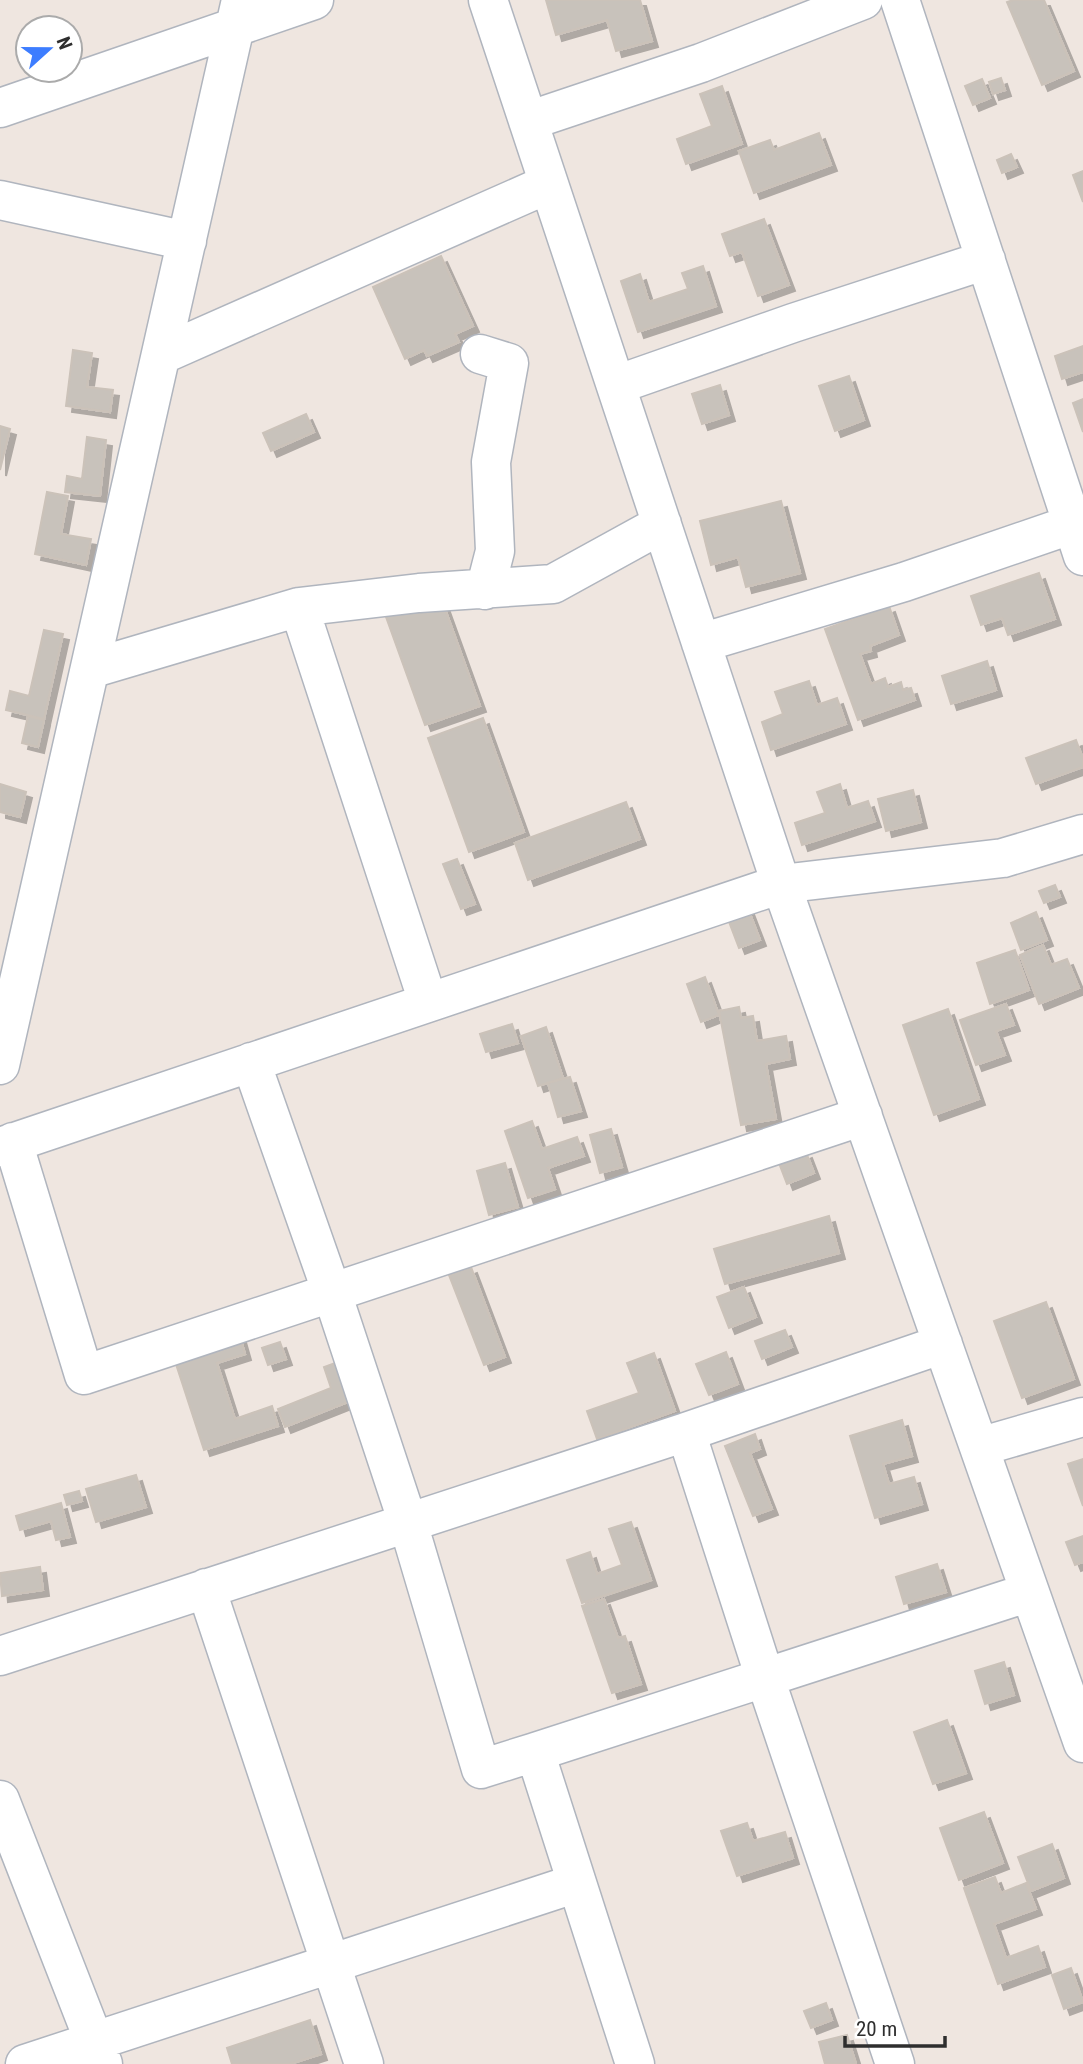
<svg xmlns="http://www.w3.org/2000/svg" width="1083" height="2064" viewBox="0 0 1083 2064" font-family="'Roboto Condensed',sans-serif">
  <defs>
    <filter id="shadow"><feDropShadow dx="6" dy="6" stdDeviation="0" flood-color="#0004"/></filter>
  </defs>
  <rect width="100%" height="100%" fill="#efe6e0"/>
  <!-- building -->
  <path fill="#c8c2bb" stroke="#cbc2b9" stroke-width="2" filter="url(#shadow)" d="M546,0H640L652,41L616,51L607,20L556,35Z
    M1013,0H1044L1074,71L1042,85L1007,2Z
    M1001,78L1005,90L993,94L989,82Z
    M982,79L990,98L973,105L965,86Z
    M722,86L742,144L686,164L677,139L712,126L700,94Z
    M819,133L831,165L754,193L739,151L770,140L774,150Z
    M1011,154L1017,167L1002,173L997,160Z
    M1083,171V202L1073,175Z
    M764,219L789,285L758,296L742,252L730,256L722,234Z
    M441,256L473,326L455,334L459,342L427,356L424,350L405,359L373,287Z
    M703,266L716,306L638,332L621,281L640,274L649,302L688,289L682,273Z
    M1083,346V372L1062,379L1055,356Z
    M73,350L92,353L87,387L113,390L110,412L66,406Z
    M849,376L864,420L835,431L819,386Z
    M720,385L729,415L702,424L692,394Z
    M1083,399V432L1073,403Z
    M306,414L314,432L271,451L263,433Z
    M0,426L10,429L0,470Z
    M87,437L106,440L100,496L65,492L67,476L82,479Z
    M47,492L68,496L61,534L91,539L86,565L35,554Z
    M781,501L800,573L746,587L738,557L711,565L700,521Z
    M1039,573L1055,619L1008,635L1002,618L981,625L971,596Z
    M440,595L480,706L425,725L385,614Z
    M889,606L899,635L870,646L871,651L860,654L871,684L885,678L888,687L901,682L903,690L911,688L915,700L858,720L825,629Z
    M44,630L63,634L44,719L6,710L10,691L29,696Z
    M987,661L996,690L951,704L942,676Z
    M809,681L817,705L837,698L846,724L771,750L762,722L783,714L775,692Z
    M28,716L44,720L38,747L22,743Z
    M483,718L524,832L469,852L428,738Z
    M1076,740L1083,759V767L1036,784L1026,758Z
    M0,784L26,792L20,817L0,812Z
    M840,784L847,808L868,801L875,821L802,845L795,823L825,813L817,792Z
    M913,790L921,822L886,831L878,799Z
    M626,802L640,839L528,880L515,843Z
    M457,859L475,904L461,909L443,864Z
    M1055,885L1060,897L1044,903L1039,891Z
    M744,898L760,940L739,948L723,906Z
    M1036,912L1047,940L1021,950L1011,923Z
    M1043,945L1051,965L1067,959L1079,988L1039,1004L1020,955Z
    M1015,950L1029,990L990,1004L977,963Z
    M705,977L719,1015L701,1022L687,984Z
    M1006,1004L1014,1025L996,1031L1005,1055L976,1065L960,1020Z
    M739,1007L741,1018L753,1016L757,1041L786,1036L790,1059L766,1064L776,1119L741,1125L719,1011Z
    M948,1009L979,1099L934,1115L903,1025Z
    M512,1024L518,1043L486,1052L480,1034Z
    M546,1027L563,1078L538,1086L521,1036Z
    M570,1077L581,1111L558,1117L548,1083Z
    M532,1121L542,1149L577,1137L584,1156L548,1168L555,1189L528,1198L505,1131Z
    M611,1129L622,1167L600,1173L590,1135Z
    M806,1152L814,1173L787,1184L779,1163Z
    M505,1163L518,1207L489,1215L477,1171Z
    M829,1216L839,1253L725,1284L714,1249Z
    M471,1267L505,1357L484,1365L449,1275Z
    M744,1287L756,1317L729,1328L717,1297Z
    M1046,1302L1074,1379L1022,1398L994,1321Z
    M785,1330L792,1347L762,1359L755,1341Z
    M239,1333L245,1354L217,1363L235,1419L272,1406L278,1426L204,1450L173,1355Z
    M280,1342L286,1359L268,1365L262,1348Z
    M726,1352L738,1384L709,1395L696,1364Z
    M654,1353L675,1411L597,1439L587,1411L639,1393L627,1363Z
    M338,1362L353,1400L285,1427L278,1409L331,1388L324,1367Z
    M902,1420L912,1456L883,1464L889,1484L914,1477L922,1504L875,1518L850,1436Z
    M755,1434L760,1449L750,1453L772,1509L753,1516L725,1446Z
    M1083,1459V1506L1068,1464Z
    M136,1475L146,1507L96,1522L86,1489Z
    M79,1491L82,1501L67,1505L64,1495Z
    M61,1503L70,1537L56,1540L51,1521L20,1530L16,1516Z
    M631,1522L651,1580L582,1603L567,1560L590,1552L597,1574L622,1565L609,1529Z
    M1083,1536V1562L1075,1565L1066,1542Z
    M937,1564L946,1592L904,1604L896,1577Z
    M40,1567L43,1590L2,1596L0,1573Z
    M604,1599L618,1638L625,1636L641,1684L612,1693L582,1606Z
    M1004,1662L1014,1695L985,1704L975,1671Z
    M947,1720L966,1773L933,1784L914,1732Z
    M984,1812L1003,1863L959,1880L940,1828Z
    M747,1823L753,1841L785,1832L793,1858L737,1876L721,1831Z
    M1052,1844L1064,1878L1031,1891L1018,1857Z
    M995,1877L1001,1893L1026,1883L1036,1909L994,1924L1006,1958L1038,1946L1045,1967L998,1984L964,1888Z
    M1071,1968L1083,2002L1064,2009L1052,1975Z
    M826,2003L832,2020L811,2028L804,2011Z
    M310,2020L321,2054L290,2064H232L227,2048Z
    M847,2035L856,2064H825L819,2042Z"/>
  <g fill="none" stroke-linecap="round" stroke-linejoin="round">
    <defs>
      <path id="street" d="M488,0L781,884L1083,1743
        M900,0L1083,556
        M0,108L314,0
        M528,121L701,63L863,0
        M0,200L187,241
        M480,354L509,363L491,462L495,551L485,590
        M161,355L548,184
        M616,385L793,323L986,260
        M299,607L428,1002
        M701,643L904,582L1073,524
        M90,669L299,607L419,593L553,584L662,524
        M251,1062L332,1293L408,1523L481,1769L535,1752
        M0,1065L241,0
        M13,1142L84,1375L863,1116
        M0,1147L781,884L1003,858L1083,834
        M979,1447L1083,1417
        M206,1588L364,2064
        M0,1656L686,1432
        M0,1800L103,2064
        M577,1883L535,1752L1030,1592
        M25,2064L577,1883L635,2064
        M895,2064L765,1678L686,1432L943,1344"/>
    </defs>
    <!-- street casing -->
    <use href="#street" stroke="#b0b5be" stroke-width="41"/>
    <!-- street -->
    <use href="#street" stroke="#fff" stroke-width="38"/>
  </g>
  <!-- north arrow -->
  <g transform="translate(49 49) rotate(69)"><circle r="33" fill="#ffffff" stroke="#ababab" stroke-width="2"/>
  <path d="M0-5L12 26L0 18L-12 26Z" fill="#3d7dff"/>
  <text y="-10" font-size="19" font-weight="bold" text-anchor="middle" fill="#2e2e2e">N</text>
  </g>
  <!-- scale -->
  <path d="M845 2036v10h100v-10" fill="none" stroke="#2e2e2e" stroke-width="3.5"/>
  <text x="856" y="2036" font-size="21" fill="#2e2e2e" stroke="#ffffff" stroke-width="5" paint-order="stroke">20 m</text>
</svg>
